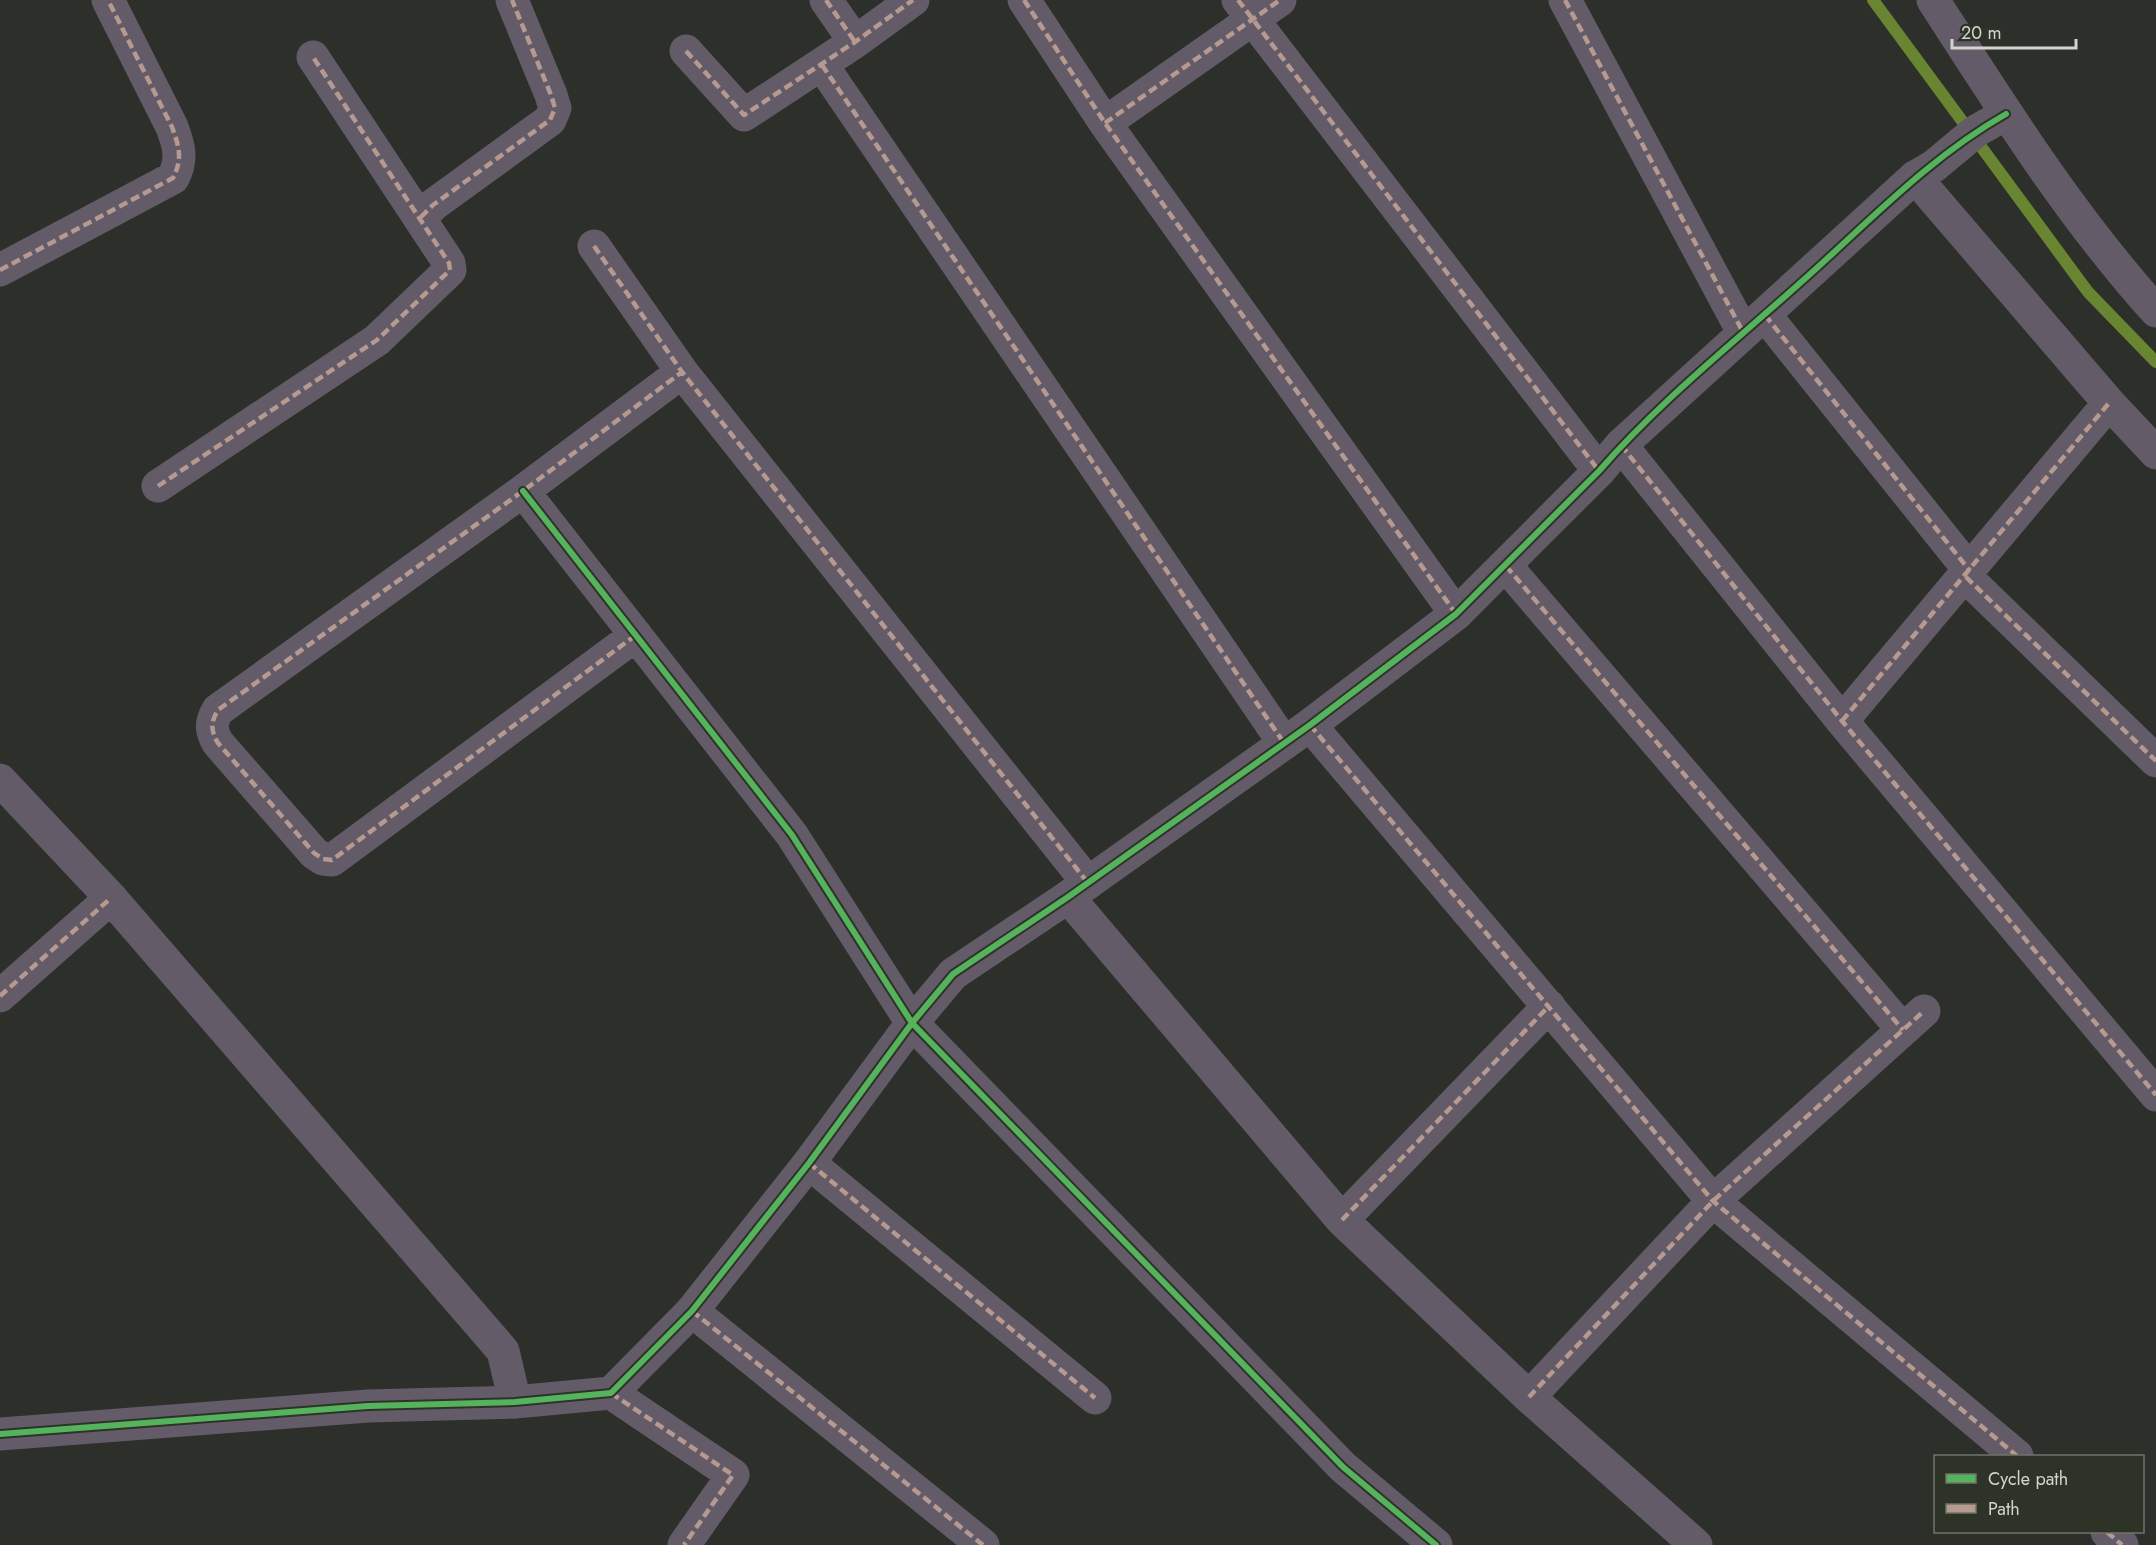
<svg xmlns="http://www.w3.org/2000/svg" width="2156" height="1545" viewBox="0 0 2156 1545" font-family="Jost,sans-serif">
  <rect width="100%" height="100%" fill="#2d302a"/>
  <g fill="none" stroke-linecap="round" stroke-linejoin="round">
    <!-- stream -->
    <path stroke="#698531" stroke-width="12" d="M1873,0L2088,292L2156,362"/>
    <!-- minor -->
    <path stroke="#645b69" stroke-width="33" d="M826,0L855,42
      M1024,0L1105,123L1456,614
      M1238,0L1599,471
      M1565,0L1743,332
      M686,51L744,115L855,42L913,0
      M822,65L1284,743
      M1105,123L1280,0
      M1934,166L1976,131L2006,114
      M1915,177L2109,403L2156,453
      M421,217L433,205L550,120L555,108L551,95L512,0
      M594,246L682,372L1088,883
      M0,270L173,178C183,159 179,146 172,127L108,0
      M1765,315L1970,571
      M1621,445L1842,721L2156,1095
      M158,486L377,340L450,270L449,263L313,57
      M523,491L792,835L912,1023L1343,1467L1436,1545
      M1506,566L1903,1030
      M1966,577L2156,761
      M636,635L332,860L323,859L314,853L218,743C211,731 210,723 218,710L523,491L682,372
      M1842,721L2109,403
      M1310,725L1713,1201L2017,1456
      M0,780L111,898L503,1351L515,1402
      M1068,897L1342,1220L1529,1397L1696,1545
      M0,996L111,898
      M809,1163L1095,1398
      M1342,1220L1549,1006
      M692,1311L983,1545
      M611,1393L733,1475L684,1545
      M1529,1397L1713,1201L1924,1011
      M2107,1532L2122,1545"/>
    <!-- tertiary -->
    <path stroke="#645b69" stroke-width="33" d="M1933,0C2002,107 2071,217 2156,311
      M0,1434L368,1406L515,1402L611,1393L692,1311L809,1163L912,1023L953,974L1068,897L1310,725L1456,614L1599,471L1621,445L1915,177L1934,166"/>
    <!-- quiet -->
    <path stroke="#b69a8f" stroke-width="4.5" stroke-dasharray="9 4.5" stroke-linecap="butt" d="M826,0L855,42
      M1024,0L1105,123L1456,614
      M1238,0L1599,471
      M1565,0L1743,332
      M686,51L744,115L855,42L913,0
      M822,65L1284,743
      M1105,123L1280,0
      M421,217L433,205L550,120L555,108L551,95L512,0
      M594,246L682,372L1088,883
      M0,270L173,178C183,159 179,146 172,127L108,0
      M1765,315L1970,571
      M1621,445L1842,721L2156,1095
      M158,486L377,340L450,270L449,263L313,57
      M1506,566L1903,1030
      M1966,577L2156,761
      M636,635L332,860L323,859L314,853L218,743C211,731 210,723 218,710L523,491L682,372
      M1842,721L2109,403
      M1310,725L1713,1201L2017,1456
      M0,996L111,898
      M809,1163L1095,1398
      M1342,1220L1549,1006
      M692,1311L983,1545
      M611,1393L733,1475L684,1545
      M1529,1397L1713,1201L1924,1011
      M2107,1532L2122,1545"/>
    <defs>
      <path id="cycleway" d="M523,491L792,835L912,1023L1343,1467L1436,1545
        M0,1434L368,1406L515,1402L611,1393L692,1311L809,1163L912,1023L953,974L1068,897L1310,725L1456,614L1599,471C1659,402 1731,345 1799,284C1866,225 1928,158 2006,114"/>
    </defs>
    <!-- cycleway casing -->
    <use href="#cycleway" stroke="#2e3327" stroke-width="10"/>
    <!-- cycleway -->
    <use href="#cycleway" stroke="#56b35d" stroke-width="6"/>
  </g>
  <!-- legend -->
  <rect x="1934" y="1455" width="210" height="78" fill="#2e3327" stroke="#6f7469" stroke-width="1.5"/>
  <rect x="1946" y="1474" width="30" height="9" fill="#56b35d" stroke="#6f7469" stroke-width="1.5"/>
  <text x="1988" y="1485" font-size="18" fill="#d1d5cd">Cycle path</text>
  <rect x="1946" y="1504" width="30" height="9" fill="#b69a8f" stroke="#6f7469" stroke-width="1.5"/>
  <text x="1988" y="1515" font-size="18" fill="#d1d5cd">Path</text>
  <!-- scale -->
  <path d="M1952 39v9h124v-9" fill="none" stroke="#d1d5cd" stroke-width="3"/>
  <text x="1961" y="39" font-size="18" fill="#d1d5cd" stroke="#2e3327" stroke-width="4.5" paint-order="stroke">20 m</text>
</svg>
